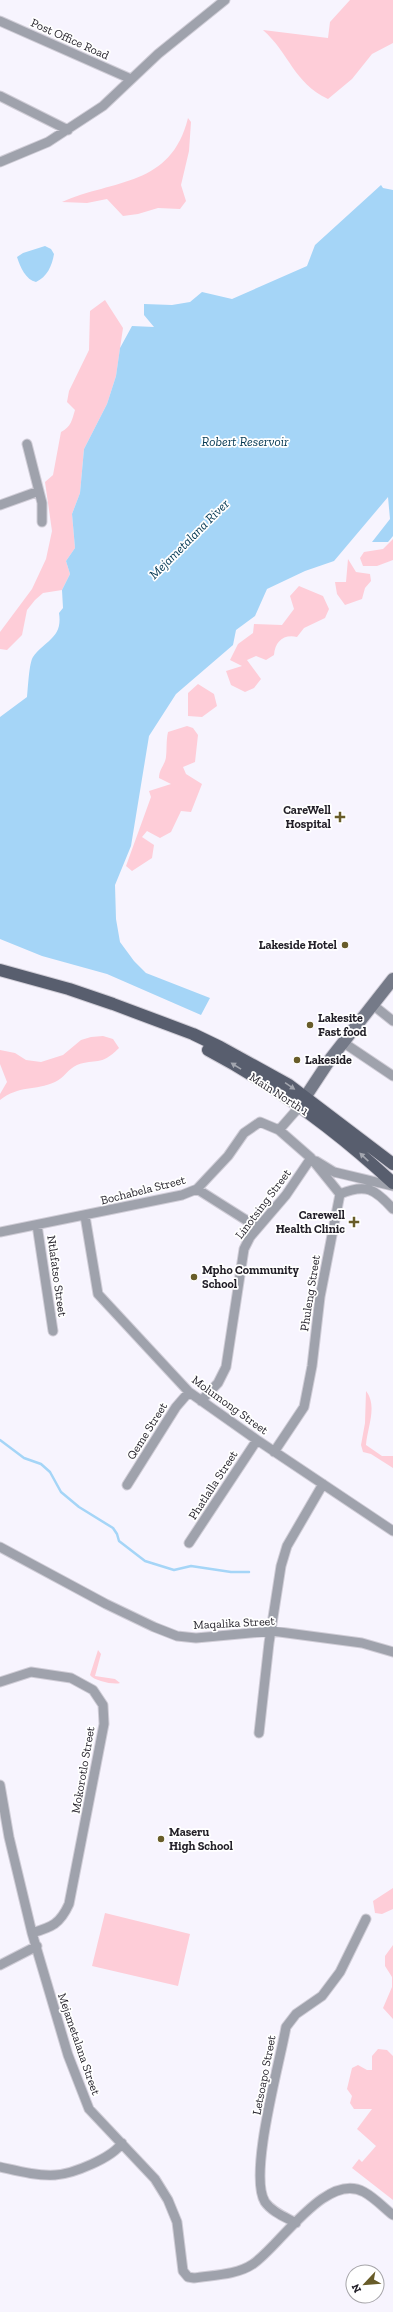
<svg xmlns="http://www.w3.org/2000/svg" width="393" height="2312" viewBox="0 0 393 2312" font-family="'Zilla Slab',serif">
  <rect width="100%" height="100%" fill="#f7f4fe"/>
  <!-- green -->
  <path fill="#fecdd8" d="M350,0H393V43L372,54L352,79L328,99C293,82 290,54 263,30L328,38L330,22Z
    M188,118L191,122L189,151L181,185L186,201L180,209L158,208L138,214L123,216L107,199L87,203L62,202C114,179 171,187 188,118Z
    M105,300L123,328L116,376L107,404L84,449L80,493L72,514L75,548L66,561L70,574L62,590L43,593L35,600L27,610L22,635L7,650L0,649V632L32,589L46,559L52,531L45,482L53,475L61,432C71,427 72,420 75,410L67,402L69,391L89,350L90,311Z
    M393,539V560L377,566H363L360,558L364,552L383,549Z
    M348,559L356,572L370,574L371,581L365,588L362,599L345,605L337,594L335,582H346Z
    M299,586L323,596L329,609L325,618L304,628L297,637C283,634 275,642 274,655L266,660L256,656L247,660L261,679L254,688L245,692L231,685L226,671L242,666L230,660L238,644L253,633L254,624L282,625L294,609L290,596Z
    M198,684L214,694L217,706L202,717L188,716V693Z
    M187,726L193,728L198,735L195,762L183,767L186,774L202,784L191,812L181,811L171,832L160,838L147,831L142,837L154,845L152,858L132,871L126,866L151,797L149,791L171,784L159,778C159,769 165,765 166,757C167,749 166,741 168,732Z
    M103,1036L113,1039L119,1048C100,1067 96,1058 77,1065C68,1069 64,1078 55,1082C35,1091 19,1085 0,1100V1094L7,1082L0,1064V1050L15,1053L26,1060L41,1062L63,1055L81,1040L91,1037Z
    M366,1391C378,1406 367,1428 366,1445L382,1456H393V1468L371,1454L363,1452L361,1445L365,1423Z
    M98,1650L101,1654L95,1676L115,1679L120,1683C114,1685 94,1681 90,1675Z
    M393,1888V1909L382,1914L375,1913L373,1901Z
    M105,1913L190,1934L178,1986L92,1966Z
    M393,1945V2019L383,2008L392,1987V1977L385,1966V1956Z
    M378,2049L387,2050L393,2056V2200L352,2168L359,2159L362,2162L376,2146L357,2129L372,2109H354L350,2103L352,2096L347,2089L352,2068L358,2065L367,2070H372V2056Z"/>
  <!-- water -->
  <path fill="#a5d5f7" d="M381,185L383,188L393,190V536L388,542H372L390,519L388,497L334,561L305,571L267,589L255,616L236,630L233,645L176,694L149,736L131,846L115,885L116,919L120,942L134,961L146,973L210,998L201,1015L107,974L42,956L0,939V717L27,697C28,688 29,663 33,657C45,640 63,638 59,613L63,608L62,590L70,574L66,561L75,548L72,514L80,493L84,449L107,404L116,376L120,348L132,326L154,327L144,315V304L172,305L190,302L202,292L232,299L307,266L315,245Z
    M45,246L51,249L54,254C52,266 47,277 36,282C26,280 20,267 17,257L23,253Z"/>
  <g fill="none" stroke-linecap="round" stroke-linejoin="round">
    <!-- stream -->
    <path stroke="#a5d5f7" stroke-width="2.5" d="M0,1440L24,1458L41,1464L50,1472L61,1492L79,1507L113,1528L117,1534L119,1541L145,1561L174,1570L191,1566L231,1572H249"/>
    <defs>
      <path id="street" d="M0,21L131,79
        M0,96L68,130
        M0,162L48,142L103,106L158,54L225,0
        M27,444L42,503V522
        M0,505L39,491
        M373,1005L393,1021
        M344,1043L393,1076
        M316,1161L334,1172L393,1186
        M197,1189L257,1227
        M340,1194C366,1183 375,1189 393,1209
        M85,1216L98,1294L189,1392L257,1440L393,1531
        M37,1225L53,1331
        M0,1232L182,1195L197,1189L228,1156L244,1133L260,1122L279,1130L300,1106
        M201,1401L218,1383L226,1367L244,1249L250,1237L286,1195L311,1158
        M274,1452L304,1407L312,1366L320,1297L340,1194L311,1158L279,1130
        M127,1485L176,1407L189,1392
        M189,1543L257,1440
        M0,1547L106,1604L154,1627L177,1636L196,1638L272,1631L362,1643L393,1652
        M0,1682L31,1672L71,1678L93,1690L103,1705L104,1724L69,1904C60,1924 52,1927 32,1933
        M259,1733L269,1643L281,1566L287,1546L323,1484
        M0,1785L9,1837L32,1933L68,2055L89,2109L155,2179L168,2200L177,2222L183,2271L188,2277L194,2278C213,2275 237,2275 253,2264C280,2246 326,2171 364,2192C375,2198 384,2208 393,2215
        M0,1965L37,1946
        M0,2167C18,2171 36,2176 55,2175C73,2174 112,2158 122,2143
        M296,2223C285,2217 272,2212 265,2202C248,2175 280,2062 286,2027L296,2014L322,1996L340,1972L366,1919"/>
      <path id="secondary" d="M300,1105L331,1058L393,979"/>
      <path id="primary" d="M0,970L69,989L113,1004L193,1034L220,1047L289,1085L393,1164
        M208,1050C276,1086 337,1131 393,1183"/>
    </defs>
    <!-- street casing -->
    <use href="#street" stroke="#d0cdd7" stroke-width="11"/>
    <!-- secondary casing -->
    <use href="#secondary" stroke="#d0cdd7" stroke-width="14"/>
    <!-- primary casing -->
    <use href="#primary" stroke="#d0cdd7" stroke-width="14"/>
    <!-- street -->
    <use href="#street" stroke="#9fa2ac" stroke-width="9"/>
    <!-- secondary -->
    <use href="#secondary" stroke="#757a88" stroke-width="12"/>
    <!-- primary -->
    <use href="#primary" stroke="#585e6e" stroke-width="12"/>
  </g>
  <!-- one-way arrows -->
  <defs><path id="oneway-solid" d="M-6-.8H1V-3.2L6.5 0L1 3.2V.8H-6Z"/></defs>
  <g fill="#a3a6af">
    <use href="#oneway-solid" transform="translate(236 1066) rotate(-148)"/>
    <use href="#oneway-solid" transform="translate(290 1086) rotate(34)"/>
    <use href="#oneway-solid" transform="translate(364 1157) rotate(-137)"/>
  </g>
  <!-- markers -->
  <g fill="#685c29" stroke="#fff" stroke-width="1.5">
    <path d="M338 811h4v4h4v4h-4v4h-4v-4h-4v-4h4z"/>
    <circle cx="345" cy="945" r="4"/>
    <circle cx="310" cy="1025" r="4"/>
    <circle cx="297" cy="1060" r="4"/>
    <path d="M352 1216h4v4h4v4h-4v4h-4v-4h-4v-4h4z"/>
    <circle cx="194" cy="1277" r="4"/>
    <circle cx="161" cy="1839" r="4"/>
  </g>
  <g text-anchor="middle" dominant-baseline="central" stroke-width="3.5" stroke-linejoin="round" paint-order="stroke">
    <!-- street labels -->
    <g font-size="12" fill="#211e27" stroke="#fff">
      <text transform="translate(70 39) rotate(24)">Post Office Road</text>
      <text transform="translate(279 1094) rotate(33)">Main North 1</text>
      <text transform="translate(143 1190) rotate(-14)">Bochabela Street</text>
      <text transform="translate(263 1204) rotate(-53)">Linotsing Street</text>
      <text transform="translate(57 1276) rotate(82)">Ntlafatso Street</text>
      <text transform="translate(310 1293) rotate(-81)">Phuleng Street</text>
      <text transform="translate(230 1405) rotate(36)">Molumong Street</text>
      <text transform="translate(147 1431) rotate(-58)">Qeme Street</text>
      <text transform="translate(213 1485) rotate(-57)">Phatlalla Street</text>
      <text transform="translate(234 1623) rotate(-3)">Maqalika Street</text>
      <text transform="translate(83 1770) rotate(-80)">Mokorotlo Street</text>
      <text transform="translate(79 2044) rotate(71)">Mejametalana Street</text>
      <text transform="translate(264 2075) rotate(-79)">Letsoapo Street</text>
    </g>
    <!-- poi labels -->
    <g font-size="12" font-weight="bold" fill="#211e27" stroke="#fff" text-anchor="start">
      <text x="331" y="810" text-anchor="end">CareWell<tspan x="331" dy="14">Hospital</tspan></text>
      <text x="337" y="945" text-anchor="end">Lakeside Hotel</text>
      <text x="318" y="1018">Lakesite<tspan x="318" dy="14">Fast food</tspan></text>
      <text x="305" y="1060">Lakeside</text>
      <text x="345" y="1215" text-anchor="end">Carewell<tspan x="345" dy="14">Health Clinic</tspan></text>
      <text x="202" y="1270">Mpho Community<tspan x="202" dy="14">School</tspan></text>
      <text x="169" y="1832">Maseru<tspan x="169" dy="14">High School</tspan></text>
    </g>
    <!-- water labels -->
    <g font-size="13" font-style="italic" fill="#023651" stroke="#fff">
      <text x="245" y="441">Robert Reservoir</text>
      <text transform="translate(189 539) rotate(-45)">Mejametalana River</text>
    </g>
  </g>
  <!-- north arrow -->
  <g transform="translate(365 2284) rotate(244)"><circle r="19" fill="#ffffff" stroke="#a6a5a9"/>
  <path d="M0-3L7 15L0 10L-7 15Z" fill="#685c29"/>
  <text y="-6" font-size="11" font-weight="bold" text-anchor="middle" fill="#211e27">N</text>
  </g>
</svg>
